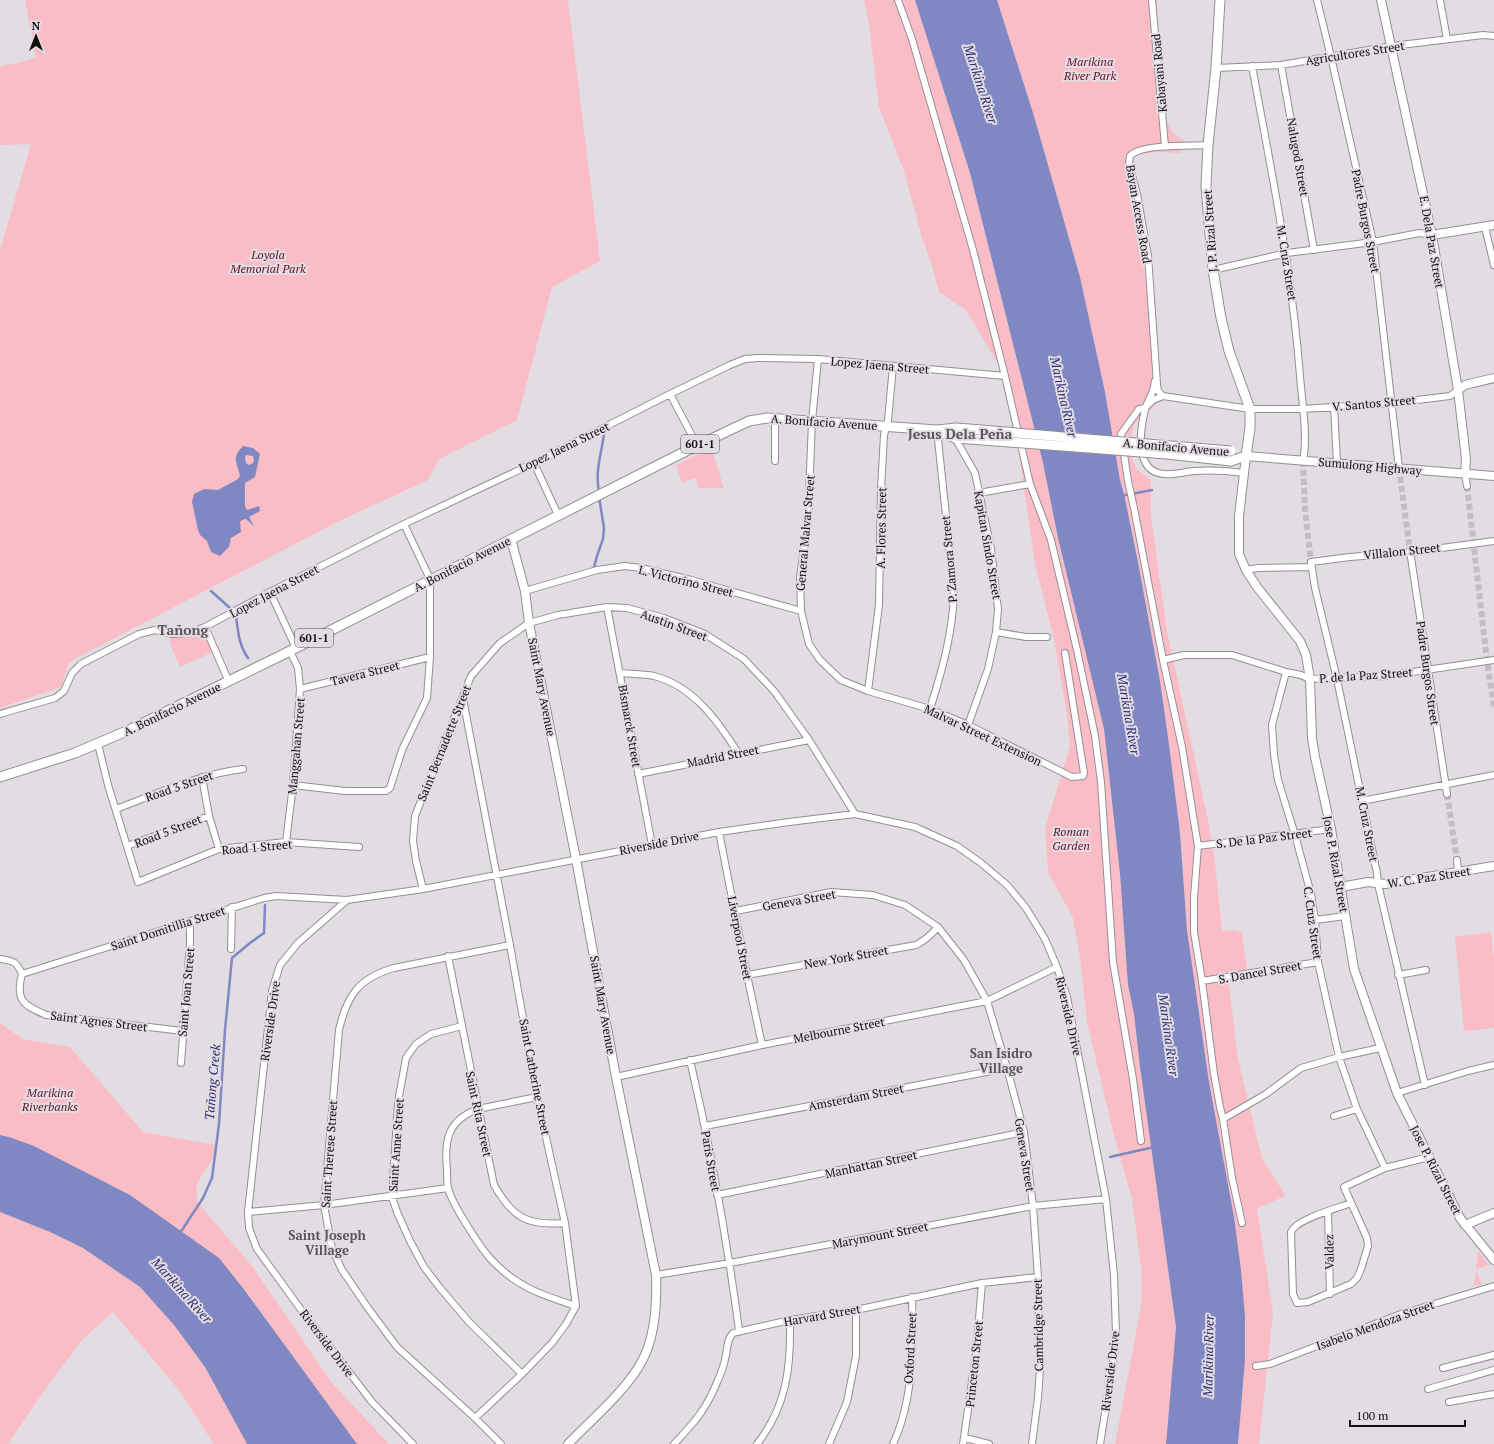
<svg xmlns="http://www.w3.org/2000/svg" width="1494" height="1444" viewBox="0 0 1494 1444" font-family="'PT Serif',serif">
  <rect width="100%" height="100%" fill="#e2dce3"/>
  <!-- green -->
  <path fill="#fbbdc5" d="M25,0H568L600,261L552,287L517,420L439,459L428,480L339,521L69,662L61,687L0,708V251L31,144L0,145V67L36,58Z
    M864,0H915L970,173L1043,463L1058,538L1104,729L1120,874L1128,985L1134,1014L1140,1067L1176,1327L1166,1444H1115L1142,1301L1141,1267L1132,1199L1114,1135L1087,1022L1080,958L1073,918L1048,872L1045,829L1070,746L1067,714L1054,639L1035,564L1018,448L1000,367L966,310L939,292L932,266L921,234L904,171L879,107L869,25Z
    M997,0H1157L1158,103L1173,133L1185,141L1180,153L1156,152L1132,156L1134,160L1137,213L1160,401L1134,424L1132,434V459L1137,469L1151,480V517L1167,631L1209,825L1213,852H1214L1222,931L1232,930L1242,932L1247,973L1228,977L1238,1059L1262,1159L1286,1196L1257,1208L1273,1313L1259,1444H1238L1240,1413L1244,1377L1224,1164L1209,1082L1187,930L1180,833L1169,744L1160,681L1138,562L1124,494L1120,480L1105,392L1080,277L1034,116Z
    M711,448L724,488H698L696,478L682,483L676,465Z
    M204,630L213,652L180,667L170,644V638H179Z
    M1491,932L1494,960V1028L1464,1031L1455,937Z
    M0,1023L23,1039L70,1047L143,1132L215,1145L212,1160L200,1178L196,1189L198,1203L252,1266L332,1383L389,1444H357L232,1273L9,1137L0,1135Z
    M0,1212L50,1232L83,1248L140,1287L174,1325L205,1367L247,1444H214L178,1389L113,1312L83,1339L48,1385L8,1444H0Z
    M1478,1251L1489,1265L1476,1269Z
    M1476,1271L1482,1284L1474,1286V1283Z"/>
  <!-- water -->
  <path fill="#8088c4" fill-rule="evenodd" d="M915,0H997L1034,116L1080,277L1105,392L1120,480L1124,494L1138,562L1160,681L1169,744L1180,833L1187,930L1209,1082L1234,1217L1241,1270L1245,1316V1360L1238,1444H1166L1176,1327L1140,1067L1134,1014L1128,985L1120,874L1104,729L1058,538L1043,463L970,173Z
    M243,446L253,448L260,454L255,477L245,483V506L247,510L259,506L260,511L249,517L254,526L246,519L242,520L240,522L241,532L231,538L229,547L220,556L211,552L207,541L200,535L198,530L192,502L194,494L204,489L218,490L238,479L240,476C237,462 231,458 243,446ZM246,455L253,456L254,460L253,463L249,465L246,463L245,458Z
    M0,1135L9,1137L34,1146L130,1195L219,1258L243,1288L357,1444H247L205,1367L174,1325L140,1287L83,1248L50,1232L0,1212Z"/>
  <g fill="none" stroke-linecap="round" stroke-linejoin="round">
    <!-- stream -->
    <path stroke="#8088c4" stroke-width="2.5" d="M599,492C595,470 601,456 604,434
      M1121,496L1152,490
      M593,571L597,556L603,539L604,528L599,497
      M211,591L230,608
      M236,616C238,631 239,646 248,658
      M1110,1157L1154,1147
      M180,1233L203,1198L212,1178L219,1124L225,1030L232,958L250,943L264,933L265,905"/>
    <!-- street-tunnel -->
    <path stroke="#c2bdc3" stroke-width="6" stroke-dasharray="6 3" stroke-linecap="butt" d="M1303,461L1305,510L1311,562
      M1399,468L1410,551
      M1467,486L1487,661L1494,707
      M1447,794L1457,860"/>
    <defs>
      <path id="street" d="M898,0L912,39L973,250L1005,376L1030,484L1051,540L1077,650L1095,736L1101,782L1113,962L1133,1079L1141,1141
        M1152,0L1165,146
        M1317,0L1331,57L1373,242L1399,468
        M1440,0L1447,39
        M1281,65L1314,250
        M1252,66C1271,169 1292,271 1300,376C1302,402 1308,436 1303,461
        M1216,68L1281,65L1392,46L1483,35L1494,36
        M1485,227L1494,265
        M1213,270L1287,253L1373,242L1419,233L1432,235
        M818,359L812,421L808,521L800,577L801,611L809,644L820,660L841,680L868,691L930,709L968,725L1072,777L1083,776L1084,773L1065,653
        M1155,381C1154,385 1154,389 1152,393C1150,399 1146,404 1145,410C1140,430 1134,472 1164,474C1174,475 1184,472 1194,471C1210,470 1228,471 1244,473
        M670,394L697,445
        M1163,396L1158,391L1157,384L1148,256L1137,194L1129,164L1130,156L1132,154C1146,144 1190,146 1208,145
        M1334,407L1337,463
        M1145,408L1139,409L1121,434L1128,481L1134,508L1163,660L1182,747L1198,846L1194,897V932L1202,981L1214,1074L1220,1107L1223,1119L1232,1178L1242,1223
        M1145,408L1153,400L1163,396L1250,409H1303L1392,403L1450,396L1458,390
        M955,438L975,473L991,549L998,609L996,632L988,669L968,725
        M775,461V418
        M534,463L558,515
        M1465,474L1467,486
        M979,493L1030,484
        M1410,551L1447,794
        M1246,570L1258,568L1312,567
        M525,591L597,570L625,566L641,568L691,580L801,611
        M270,592L296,648
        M607,607L652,845
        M205,627L229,682
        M996,632L1026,637H1047
        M1163,660L1184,655H1232L1286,672L1301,675L1310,679L1386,676L1494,660
        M1286,672L1272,725L1274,755L1278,780L1295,835L1311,894L1315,920L1318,962L1339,1057L1357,1109L1385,1168
        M620,673C631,674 643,674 654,676C693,686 718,721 738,753
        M300,689L430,657
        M868,691L879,605L881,489L884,435L888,420L893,366
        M463,699L510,945L537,1097L565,1223L576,1306L566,1324L552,1343L522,1374L475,1418
        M930,709C942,671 953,632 954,592L937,430
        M0,714L55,698L64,691L72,673L81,664L139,634L155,630L173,634L189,633L205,627L270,592L404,524L534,463L668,395L730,365L745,359L758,358L818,359L1005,376
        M98,744L108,785L138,882L219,849L286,842L359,847
        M638,774L809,740
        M202,777L209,816L219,849
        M293,785L345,791H386L390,788L402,750L427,698L430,657V579L404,524
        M1362,801L1494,775
        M116,809C157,794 199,774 243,769
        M719,832L747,975L762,1045
        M286,842L293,785L300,689L298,668L290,651
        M127,846L209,816
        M1198,846L1331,829
        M1457,860L1458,872
        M423,889L416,861L413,841L415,816L471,676L500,643L529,623L558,615L607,607L627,608L664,618L705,634L744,659L774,691L809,740L855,814
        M347,900L298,943L280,965L272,991L248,1212L249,1228L257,1249L302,1311L372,1402L413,1444
        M736,911L831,892L873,895L905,905L938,927L964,960L987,1001L1007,1068L1024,1132L1033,1206L1038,1277L1040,1368L1038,1398L1032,1444
        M1315,920L1345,916
        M231,949L232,907
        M448,956L494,1185C513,1218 527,1226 565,1223
        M0,959C14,961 16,961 22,974
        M22,974L264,898L276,896L347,900L423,889L719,832L789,822L855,814L915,827L957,846L981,863L1007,885L1026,908L1045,939L1057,967L1067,997L1106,1199L1114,1275L1116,1333L1114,1357L1100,1444
        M22,974C15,1000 23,1005 46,1015L183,1031
        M747,975L916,945C926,940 931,935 938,927
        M1398,975L1426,970
        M1202,981L1318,962
        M462,1026L431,1034L416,1044L406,1058L398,1102L392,1197L397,1212L410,1241L424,1267L440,1288L469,1322L522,1374
        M690,1060C711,1150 727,1240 739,1330
        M181,1063L190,943V921
        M616,1077L762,1045L987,1001L1057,967
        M1425,1085L1378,884L1377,873L1337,679L1315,588L1311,562L1350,557L1404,553L1494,541
        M1397,1093L1468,1071L1494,1065
        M537,1097L478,1109C448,1120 444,1140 447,1169C447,1175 447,1182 448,1188C452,1204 477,1242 488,1256C495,1264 506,1274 515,1280C534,1293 555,1299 576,1306
        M1334,1116L1357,1109
        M1223,1119L1266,1094L1301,1068L1339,1057L1380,1048
        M705,1126L1007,1068
        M717,1195L1024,1132
        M1351,1203C1338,1208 1296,1219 1291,1232L1293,1294L1297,1303L1308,1302L1351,1284L1357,1278L1361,1269L1368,1246L1367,1238L1344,1187L1385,1168L1429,1157
        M1328,1211L1330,1294
        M248,1212L324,1205L448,1188
        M656,1275L730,1263L1033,1206L1106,1199
        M1256,1366L1270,1364L1401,1314L1494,1286
        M1443,1368L1494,1355
        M1428,1389L1494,1370
        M1449,1402L1494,1394
        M965,1438L989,1444
        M501,1444L475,1418L397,1347L368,1308L342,1270L332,1249L324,1205L339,1030C347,995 359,978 394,968L510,945
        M674,1444C695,1422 707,1408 718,1380C721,1373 724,1366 725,1359C728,1349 726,1341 733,1333L790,1320L856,1310L982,1283L1038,1277
        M757,1444C787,1406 791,1367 790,1320
        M829,1444L847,1402L856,1356V1310
        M893,1444C914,1399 913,1346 912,1297
        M963,1444L976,1354L982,1283"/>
      <path id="secondary" d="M1381,0L1432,235L1458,390L1466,459L1465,474
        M1432,235L1494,225
        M1458,390L1465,385L1494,378
        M1494,476L1246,456L1239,516V554L1246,570L1257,587L1300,641L1306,655L1310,679L1312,738L1315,757L1331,829L1354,969L1397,1093L1460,1218L1494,1260
        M511,539L525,591L529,623L576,859L616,1077L656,1275C657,1302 656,1334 643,1359C629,1388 591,1420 568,1444
        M1341,887L1368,882L1385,884L1494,866
        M1465,1225L1494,1213"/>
      <path id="primary" d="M1220,0L1216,68L1208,145L1206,186L1213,270L1221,318L1229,351L1250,409V428L1246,456
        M938,431L955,438L970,439
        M1231,461L1246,456
        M0,777L75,753L129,730L282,655L690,449L749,421L767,418L937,430L956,428L969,429"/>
    </defs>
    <!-- street casing -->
    <use href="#street" stroke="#948e94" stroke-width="8"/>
    <!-- secondary casing -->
    <use href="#secondary" stroke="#948e94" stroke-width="10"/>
    <!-- primary casing -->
    <use href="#primary" stroke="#948e94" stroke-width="11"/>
    <!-- street -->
    <use href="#street" stroke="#fff" stroke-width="6"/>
    <!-- secondary -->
    <use href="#secondary" stroke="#fff" stroke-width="8"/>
    <!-- primary -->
    <use href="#primary" stroke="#fff" stroke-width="9"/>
    <defs>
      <path id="primary-bridge" d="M969,429L1231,451
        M970,439L1167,454L1231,461"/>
    </defs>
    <!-- primary-bridge casing -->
    <use href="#primary-bridge" stroke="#948e94" stroke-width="11" stroke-linecap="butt"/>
    <!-- primary-bridge -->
    <use href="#primary-bridge" stroke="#fff" stroke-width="9"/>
  </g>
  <g text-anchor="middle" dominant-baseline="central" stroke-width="4" stroke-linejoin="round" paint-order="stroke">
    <!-- shield labels -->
    <g fill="#e2dce3" stroke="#4f4c4f" stroke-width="1">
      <rect x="681" y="435" width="38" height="18" rx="3"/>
      <rect x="295" y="629" width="38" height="18" rx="3"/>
    </g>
    <g font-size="11" font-weight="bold" fill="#100e10">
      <text x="700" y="444">601-1</text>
      <text x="314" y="638">601-1</text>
    </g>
    <!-- street labels -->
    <g font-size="12" fill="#100e10" stroke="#e2dce3">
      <text transform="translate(1355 53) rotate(-9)">Agricultores Street</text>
      <text transform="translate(1159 73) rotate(-95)">Kabayani Road</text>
      <text transform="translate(1298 157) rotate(80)">Nalugod Street</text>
      <text transform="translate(1139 214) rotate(80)">Bayan Access Road</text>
      <text transform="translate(1366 221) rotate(79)">Padre Burgos Street</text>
      <text transform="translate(1210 231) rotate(-94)">J. P. Rizal Street</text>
      <text transform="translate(1432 242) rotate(80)">E. Dela Paz Street</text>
      <text transform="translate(1287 263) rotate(81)">M. Cruz Street</text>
      <text transform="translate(880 365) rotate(5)">Lopez Jaena Street</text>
      <text transform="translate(1374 403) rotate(-5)">V. Santos Street</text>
      <text transform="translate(824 422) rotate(4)">A. Bonifacio Avenue</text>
      <text transform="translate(564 447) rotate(-26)">Lopez Jaena Street</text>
      <text transform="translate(1176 447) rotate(5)">A. Bonifacio Avenue</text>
      <text transform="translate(1370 466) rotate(5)">Sumulong Highway</text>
      <text transform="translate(881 528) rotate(-89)">A. Flores Street</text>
      <text transform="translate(805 533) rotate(-85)">General Malvar Street</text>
      <text transform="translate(988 545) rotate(80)">Kapitan Sindo Street</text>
      <text transform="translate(1402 551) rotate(-6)">Villalon Street</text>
      <text transform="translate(949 559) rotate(-95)">P. Zamora Street</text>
      <text transform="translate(462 564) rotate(-27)">A. Bonifacio Avenue</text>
      <text transform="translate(686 581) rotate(14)">L. Victorino Street</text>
      <text transform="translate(274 591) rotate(-28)">Lopez Jaena Street</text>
      <text transform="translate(674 625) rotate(20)">Austin Street</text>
      <text transform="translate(365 673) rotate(-14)">Tavera Street</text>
      <text transform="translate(1428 673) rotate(82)">Padre Burgos Street</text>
      <text transform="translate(1366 675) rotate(-4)">P. de la Paz Street</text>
      <text transform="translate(542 687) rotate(79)">Saint Mary Avenue</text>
      <text transform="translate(172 709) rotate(-26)">A. Bonifacio Avenue</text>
      <text transform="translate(630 726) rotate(80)">Bismarck Street</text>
      <text transform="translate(983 735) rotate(25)">Malvar Street Extension</text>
      <text transform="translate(444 743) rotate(-68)">Saint Bernadette Street</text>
      <text transform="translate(296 746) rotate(-85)">Manggahan Street</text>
      <text transform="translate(723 756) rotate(-11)">Madrid Street</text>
      <text transform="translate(179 786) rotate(-19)">Road 3 Street</text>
      <text transform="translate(1367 824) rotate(79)">M. Cruz Street</text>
      <text transform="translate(168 831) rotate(-21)">Road 5 Street</text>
      <text transform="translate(1264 838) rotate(-7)">S. De la Paz Street</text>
      <text transform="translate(659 843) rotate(-11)">Riverside Drive</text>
      <text transform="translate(257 847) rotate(-5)">Road 1 Street</text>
      <text transform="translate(1336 864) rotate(80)">Jose P. Rizal Street</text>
      <text transform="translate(1429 877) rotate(-9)">W. C. Paz Street</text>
      <text transform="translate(799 900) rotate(-10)">Geneva Street</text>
      <text transform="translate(1313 923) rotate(82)">C. Cruz Street</text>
      <text transform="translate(168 928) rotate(-18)">Saint Domitillia Street</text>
      <text transform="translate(740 938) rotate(79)">Liverpool Street</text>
      <text transform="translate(846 957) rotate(-10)">New York Street</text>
      <text transform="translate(1260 972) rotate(-10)">S. Dancel Street</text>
      <text transform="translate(186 992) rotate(-85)">Saint Joan Street</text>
      <text transform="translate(603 1005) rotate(80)">Saint Mary Avenue</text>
      <text transform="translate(1069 1016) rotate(77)">Riverside Drive</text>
      <text transform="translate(99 1021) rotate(7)">Saint Agnes Street</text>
      <text transform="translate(270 1021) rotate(-82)">Riverside Drive</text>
      <text transform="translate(839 1030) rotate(-11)">Melbourne Street</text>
      <text transform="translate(535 1077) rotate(79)">Saint Catherine Street</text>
      <text transform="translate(856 1097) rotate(-11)">Amsterdam Street</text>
      <text transform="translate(479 1114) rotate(78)">Saint Rita Street</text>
      <text transform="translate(396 1145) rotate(-86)">Saint Anne Street</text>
      <text transform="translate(329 1154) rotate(-86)">Saint Therese Street</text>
      <text transform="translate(1025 1155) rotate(81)">Geneva Street</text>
      <text transform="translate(711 1161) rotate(80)">Paris Street</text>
      <text transform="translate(871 1164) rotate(-12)">Manhattan Street</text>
      <text transform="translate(1436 1170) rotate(63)">Jose P. Rizal Street</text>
      <text transform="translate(880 1235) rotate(-11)">Marymount Street</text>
      <text transform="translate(1329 1252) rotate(-91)">Valdez</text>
      <text transform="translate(822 1315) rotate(-10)">Harvard Street</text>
      <text transform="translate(1038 1325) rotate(-91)">Cambridge Street</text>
      <text transform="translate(1375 1325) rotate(-20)">Isabelo Mendoza Street</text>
      <text transform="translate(327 1343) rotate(53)">Riverside Drive</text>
      <text transform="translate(910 1348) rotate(-87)">Oxford Street</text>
      <text transform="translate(974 1364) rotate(-84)">Princeton Street</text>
      <text transform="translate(1110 1371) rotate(-83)">Riverside Drive</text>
    </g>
    <!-- park labels -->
    <g font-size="12" font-style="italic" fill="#671029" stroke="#e2dce3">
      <text x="1090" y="61">Marikina<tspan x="1090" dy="14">River Park</tspan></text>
      <text x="268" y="254">Loyola<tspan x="268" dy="14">Memorial Park</tspan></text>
      <text x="1071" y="831">Roman<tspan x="1071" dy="14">Garden</tspan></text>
      <text x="50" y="1092">Marikina<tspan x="50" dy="14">Riverbanks</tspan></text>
    </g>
    <!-- water labels -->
    <g font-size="13" font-style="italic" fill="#2b2a72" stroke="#e2dce3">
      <text transform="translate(981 84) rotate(72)">Marikina River</text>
      <text transform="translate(1064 397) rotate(77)">Marikina River</text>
      <text transform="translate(1129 714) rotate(80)">Marikina River</text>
      <text transform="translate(1169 1035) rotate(82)">Marikina River</text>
      <text transform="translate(212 1082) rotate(-85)">Tañong Creek</text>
      <text transform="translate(182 1290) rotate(48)">Marikina River</text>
      <text transform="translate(1208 1356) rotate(-89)">Marikina River</text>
    </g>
    <!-- neighbourhood labels -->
    <g font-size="13" font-weight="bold" fill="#5a545a" stroke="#e2dce3">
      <text x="1001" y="1053">San Isidro<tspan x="1001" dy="15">Village</tspan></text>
      <text x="327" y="1235">Saint Joseph<tspan x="327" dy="15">Village</tspan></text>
    </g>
    <!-- quarter labels -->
    <g font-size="14" font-weight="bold" fill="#5a545a" stroke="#e2dce3">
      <text x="960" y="433">Jesus Dela Peña</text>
      <text x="183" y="629">Tañong</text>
    </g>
  </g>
  <!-- north arrow -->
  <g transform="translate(36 36)" stroke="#e2dce3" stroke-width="3" paint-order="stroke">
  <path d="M0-3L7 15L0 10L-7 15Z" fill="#100e10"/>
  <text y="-6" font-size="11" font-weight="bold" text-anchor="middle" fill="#100e10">N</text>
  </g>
  <!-- scale -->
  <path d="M1350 1420v6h115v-6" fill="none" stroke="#100e10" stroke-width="2"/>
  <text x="1356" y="1420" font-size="12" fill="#100e10" stroke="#e2dce3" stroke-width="3" paint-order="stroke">100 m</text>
</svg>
